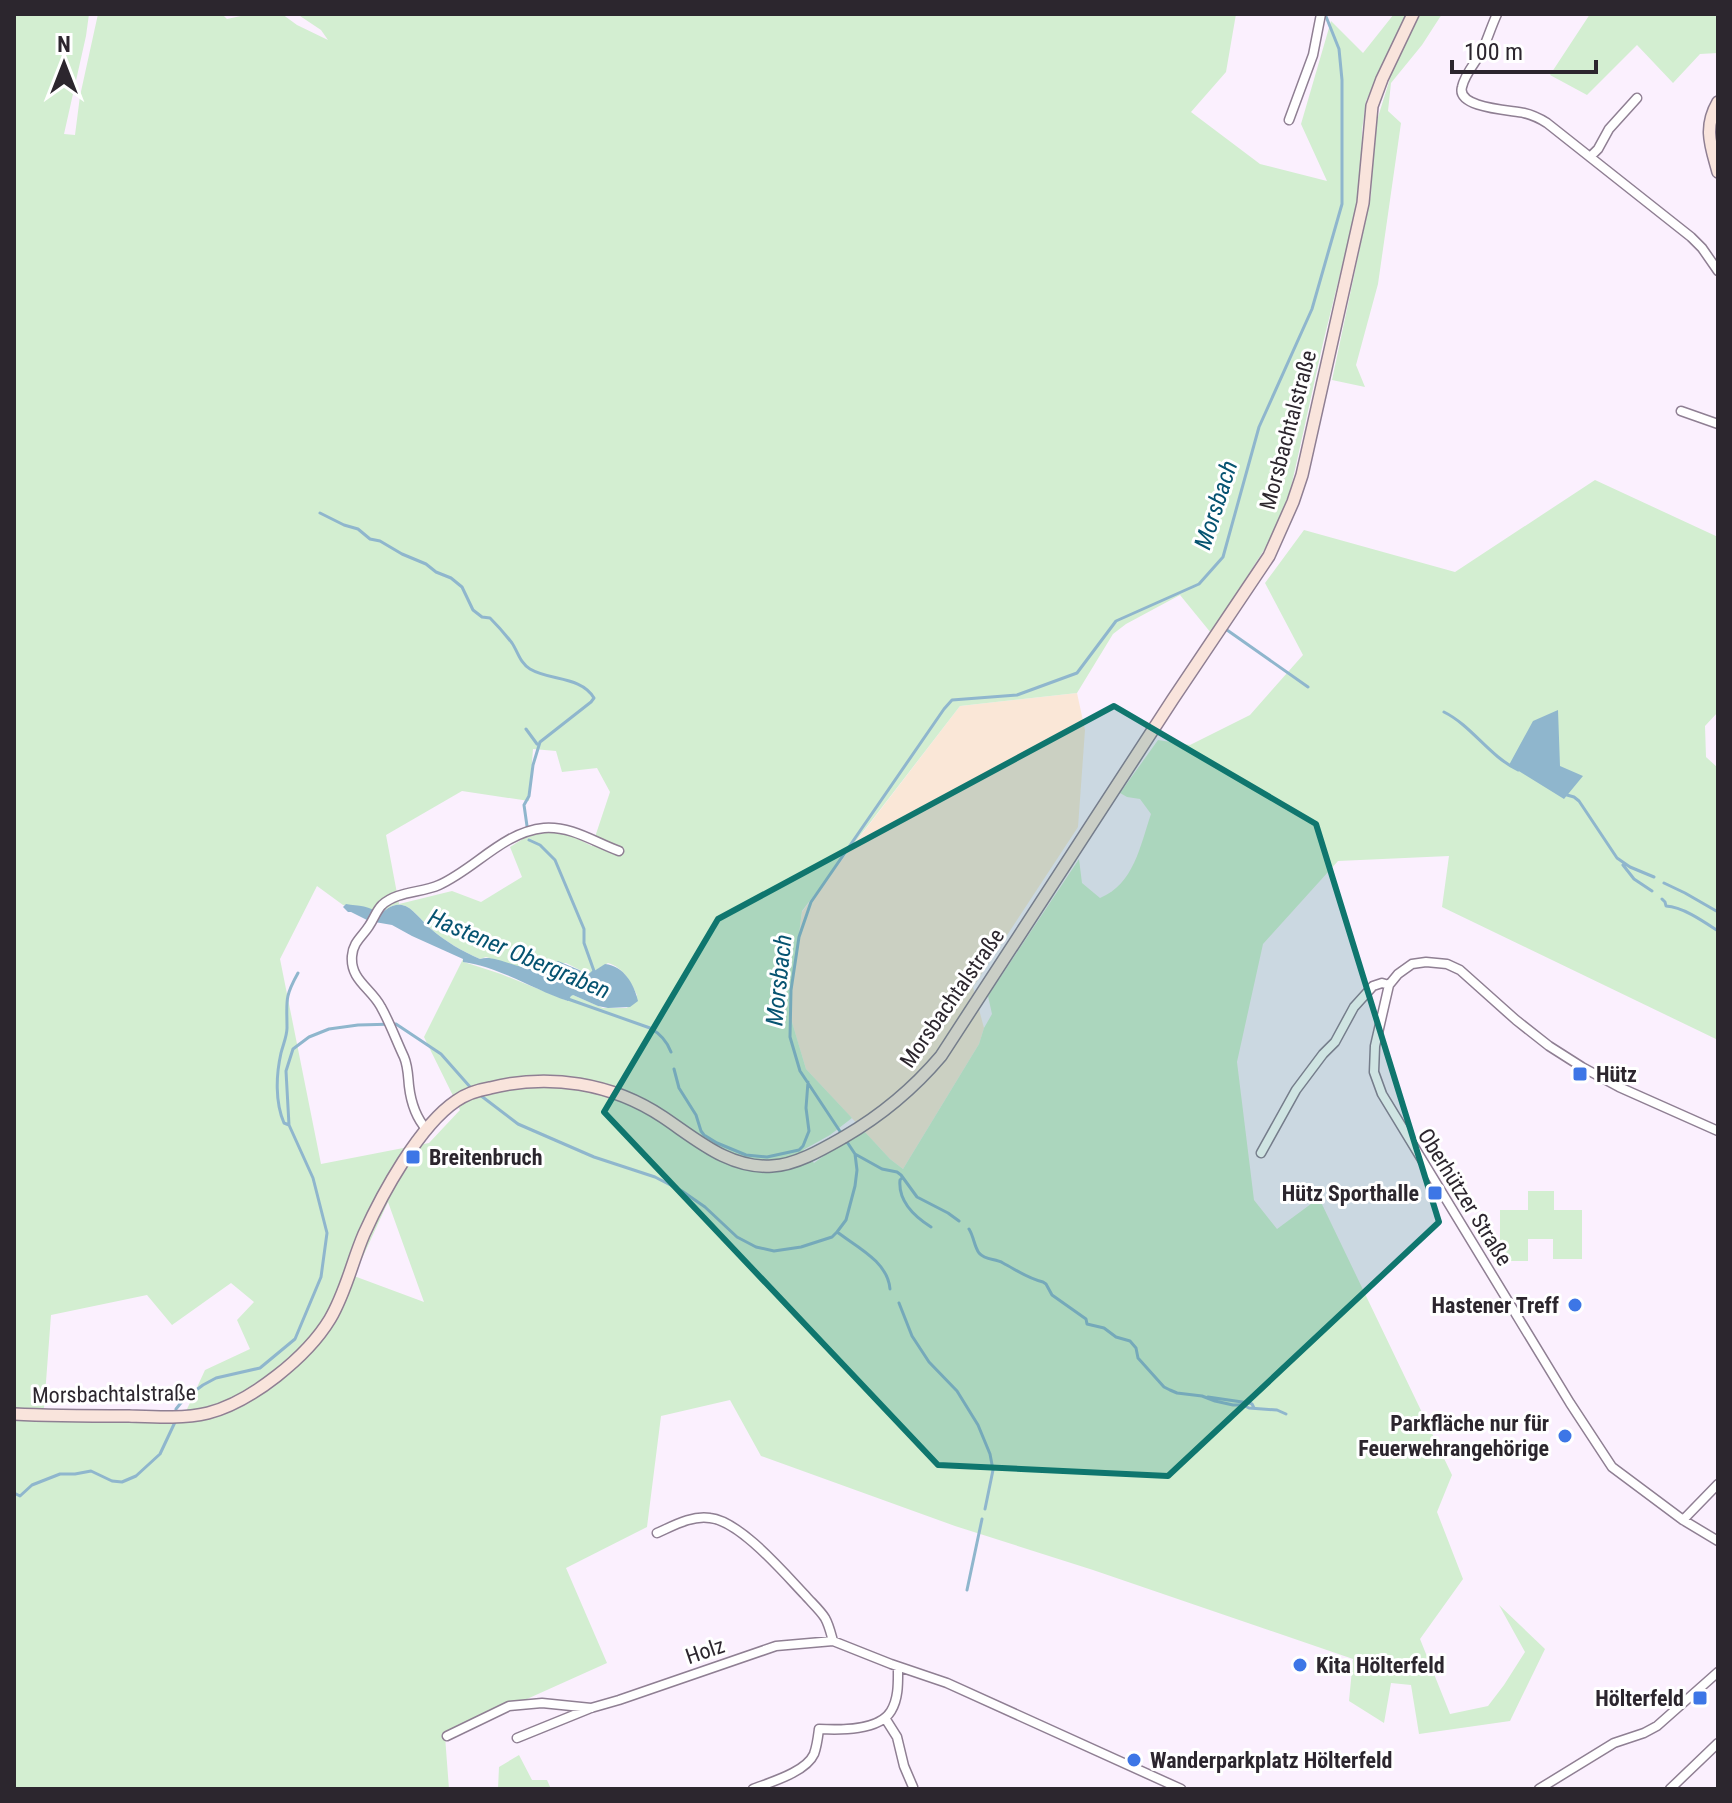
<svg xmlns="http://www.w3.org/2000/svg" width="1732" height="1803" viewBox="0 0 1732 1803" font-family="'Roboto Condensed',sans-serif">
  <rect width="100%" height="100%" fill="#fbf0fe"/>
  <!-- commercial -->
  <path fill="#fae7d7" d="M1077,693L1085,730L1078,827L973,987L984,1028L979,1044L903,1169L890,1159L806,1069L789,1012L802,912L960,706Z"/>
  <!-- green -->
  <path fill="#d3eed1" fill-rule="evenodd" d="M14,14H89L86,36L64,134L75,135L80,96L98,14H222L227,19L250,14H282L297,25L328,40L321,30L297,14H1236L1226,72L1191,112L1260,164L1327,181L1301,124L1331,21L1363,53L1394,14H1407L1366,101L1362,130L1361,189L1323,343L1290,492L1273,536L1211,633L1180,595L1126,624L1113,634L1077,693L960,706L802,911L789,1012L806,1069L852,1118L830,1135L803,1150L814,1163L829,1152L865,1132L890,1159L903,1169L979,1044L984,1028L992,1014L988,996L1079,859L1082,883L1100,898C1134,884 1140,846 1151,814L1140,799L1127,797L1120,793L1158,740L1190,745L1250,715L1303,655L1265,583L1304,530L1455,572L1595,480L1718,537V712L1705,726L1706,757L1718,768V1040L1442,907L1449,856L1338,861L1263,944L1237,1062L1254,1200L1277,1229L1319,1198L1452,1475L1437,1512L1463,1579L1420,1639L1450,1714L1488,1706L1504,1685L1525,1652L1499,1605L1545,1649L1510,1721L1419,1734L1411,1685L1391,1683L1384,1723L1349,1701L1353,1659L1093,1570L955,1526L761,1456L730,1400L661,1416L647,1527L566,1568L607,1663L445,1736L449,1789H14ZM533,749L556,751L562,772L597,768L610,792L592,846L562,831L529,835L510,847L522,877L481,902L452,891L399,904L386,835L462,791L529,801ZM317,886L343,905L379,915C385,910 393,903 402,905C413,907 422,922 431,929C446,942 462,951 480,959L486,957L518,967L542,969L546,968L551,964L566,963L584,972L591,973L608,963C624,968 630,981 637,995L627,1008H603L573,995H571L568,1001L501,974L464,962L463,959L424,1037L460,1110L429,1143L321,1164L280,959ZM388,1202L424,1302L354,1276ZM231,1283L254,1302L237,1320L250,1349L205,1370L182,1420L43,1422L51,1315L147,1295L172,1325Z
    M1419,14H1442L1422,45L1391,83L1388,111L1401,123L1378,284L1356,365L1365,387L1332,380L1371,195L1374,130L1392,72Z
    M1590,14H1718V53L1700,54L1673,83L1637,45L1587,95L1550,75Z
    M1528,1191H1554V1210H1582V1259H1553V1239H1528V1261H1500V1210H1528Z
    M519,1755L532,1780H547L551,1789H498L499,1767Z"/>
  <!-- water -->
  <path fill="#8fb6cd" d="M1558,710L1560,766L1583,776L1564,799L1509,765L1533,721Z
    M346,904C358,906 371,905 379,915C385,910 393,903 402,905C413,907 422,922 431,929C446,942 462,951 480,959C497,953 527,976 547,968C551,966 554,963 558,961L584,972L591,973L605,964C624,966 634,984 638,1001L630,1007L608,1008L598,1006L573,995L571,996L568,1001C534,990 500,967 463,962V959L412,936L392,925L369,921L351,912H348L343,907Z"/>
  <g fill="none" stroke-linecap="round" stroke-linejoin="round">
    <!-- stream -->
    <path stroke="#8fb6cd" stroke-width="3" d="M320,513L344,525L358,529L370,539L380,541L402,554L426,564L436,572L451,578L462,587L473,610L482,617L490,618C498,626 505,634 512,643C518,652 520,663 530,669C550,681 581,676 594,698L591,702L540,742L533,765L529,796L524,805L527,826
      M1227,630L1308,687
      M1444,712C1472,726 1489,756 1518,770
      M526,729L537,744
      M1567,795L1574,797L1579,801L1617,858L1630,867L1654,877
      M529,840L540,845L555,860L584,929V943L594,971L591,974
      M1623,865L1634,879L1652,891
      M1664,883L1685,893L1718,912
      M1662,899L1665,902L1666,906C1683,907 1703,921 1718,931
      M568,999L650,1028C659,1033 667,1041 671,1052
      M674,1069L679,1088L696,1115L701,1131L704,1135L717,1143L746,1155L756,1156L767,1157L799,1150L803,1146L809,1131L806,1108L808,1082
      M480,1095L518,1124L594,1157L655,1177L682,1191L705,1207L737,1237L756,1247L774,1251L801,1247L832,1237L837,1232L846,1220L855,1186L857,1170L855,1154L800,1071L790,1037L791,990L799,937L811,902L944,709L952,700L1017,695L1077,673L1116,621L1199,584L1223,557L1259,427L1312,309L1342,204V80L1339,49L1325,14
      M289,1125L284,1123C275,1102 276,1075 281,1053C283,1045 287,1036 287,1028C287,1001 284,998 298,973
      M855,1154L882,1169L897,1172L901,1175L917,1197L948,1213L959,1221
      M902,1178L900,1180C898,1201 915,1217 931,1227
      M969,1229C974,1237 974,1246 979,1253C986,1261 995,1258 1003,1263C1018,1271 1027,1278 1043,1282L1046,1284L1052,1295L1086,1319L1087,1324L1104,1328L1116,1337L1130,1341L1136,1348L1138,1358L1164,1387L1170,1390L1177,1393L1202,1396L1215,1401L1233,1405H1243L1249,1408L1277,1410L1286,1414
      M837,1232C857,1247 888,1262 890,1289
      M899,1303L912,1336L929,1362L957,1391L978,1425L990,1454L993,1470L985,1509
      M1208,1397L1249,1403L1252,1404L1254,1408
      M176,1412V1409L184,1399L203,1385L216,1378L260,1368L295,1339L321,1277L327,1233L313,1178L289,1125L286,1071L293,1049L309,1037L329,1029L358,1025L396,1024L441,1054L471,1088
      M14,1493L20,1496L32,1485L60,1474H75L91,1471L112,1481L122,1482L136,1476L160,1454L176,1420
      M967,1590L982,1519"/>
    <defs>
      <path id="street" d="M1497,14C1492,25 1488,37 1483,49C1477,61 1465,73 1462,87C1456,108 1510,110 1524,113C1533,115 1539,118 1547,123L1691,237L1702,248L1718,271
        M1289,120L1313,55L1321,14
        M1590,157L1598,149L1609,129L1637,98
        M1681,411L1718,424
        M427,1130C416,1118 411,1103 409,1086C408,1076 408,1066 404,1057C396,1040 390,1023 381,1007C371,988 350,980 352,956C353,942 362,937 369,926C374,919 376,911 382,905C397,891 421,893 439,885C475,869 503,832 544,828C572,826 594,842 619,851
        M1718,1131L1619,1087L1582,1067L1549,1046L1516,1020L1460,970L1447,964L1426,962L1412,964L1398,974L1389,985L1375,1046L1374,1072L1382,1094L1570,1403L1612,1467L1683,1520L1718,1541
        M1261,1153L1296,1090L1323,1054L1335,1042L1354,1007L1373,986L1382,983L1389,985
        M1683,1520L1718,1484
        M657,1533C673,1526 692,1515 710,1518C740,1521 784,1573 805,1595C811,1602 820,1610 825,1618C829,1625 831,1634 833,1641
        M885,1718L897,1737L904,1766L913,1787
        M447,1736L509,1706L542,1703L591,1708
        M517,1738L591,1708L619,1700L776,1646L833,1641L891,1664L947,1683L1181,1789
        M753,1789C771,1782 806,1772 814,1754C817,1746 818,1737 819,1729C840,1730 879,1731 891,1711C899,1698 898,1681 898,1667
        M1539,1789L1614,1743L1644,1733L1657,1726L1718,1672
        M1670,1789L1718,1743"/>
      <path id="secondary" d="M1718,102C1703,128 1711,146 1718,172
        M14,1414C52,1416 91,1416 129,1416C154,1417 183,1419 208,1413C251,1402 307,1357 330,1319C346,1292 352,1262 364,1234C382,1194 419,1126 456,1101C466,1094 478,1090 490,1088C549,1073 612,1083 663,1117C696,1139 729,1169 772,1166C796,1165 823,1149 844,1137C882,1115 913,1089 941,1056L1173,699L1269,556L1293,502L1302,475L1363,203L1372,106L1382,79L1413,14"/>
    </defs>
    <!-- street casing -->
    <use href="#street" stroke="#8f7f93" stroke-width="11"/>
    <!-- secondary casing -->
    <use href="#secondary" stroke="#8f7f93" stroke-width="14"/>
    <!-- street -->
    <use href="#street" stroke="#fff" stroke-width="8"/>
    <!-- secondary -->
    <use href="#secondary" stroke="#f9e4dc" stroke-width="11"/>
  </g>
  <!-- marked area -->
  <path fill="#0f766e" fill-opacity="0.2" stroke="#0f766e" stroke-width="6" stroke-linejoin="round" d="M1114,706L1316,824L1439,1222L1168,1476L938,1465L604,1112L718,919Z"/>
  <!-- markers -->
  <g fill="#3d76e6" stroke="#fff" stroke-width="3">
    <rect x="1572" y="1066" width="16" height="16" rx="4"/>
    <rect x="405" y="1149" width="16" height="16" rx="4"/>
    <rect x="1427" y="1185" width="16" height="16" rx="4"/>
    <circle cx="1575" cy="1305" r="8"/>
    <circle cx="1565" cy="1436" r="8"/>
    <circle cx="1300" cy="1665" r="8"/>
    <rect x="1692" y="1690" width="16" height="16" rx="4"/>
    <circle cx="1134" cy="1760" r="8"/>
  </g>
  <g text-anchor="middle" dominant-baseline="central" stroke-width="6" stroke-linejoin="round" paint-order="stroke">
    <!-- street labels -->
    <g font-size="22" fill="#2c262e" stroke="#fff">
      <text transform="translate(1288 430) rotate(-75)">Morsbachtalstraße</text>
      <text transform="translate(952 998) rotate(-55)">Morsbachtalstraße</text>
      <text transform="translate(1465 1197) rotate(58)">Oberhützer Straße</text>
      <text transform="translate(114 1394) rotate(-1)">Morsbachtalstraße</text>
      <text transform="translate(705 1651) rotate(-19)">Holz</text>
    </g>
    <!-- poi labels -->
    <g font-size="22" font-weight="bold" fill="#2c262e" stroke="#fff" text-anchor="start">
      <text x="1596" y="1074">Hütz</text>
      <text x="429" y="1157">Breitenbruch</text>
      <text x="1419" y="1193" text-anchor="end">Hütz Sporthalle</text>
      <text x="1559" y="1305" text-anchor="end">Hastener Treff</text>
      <text x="1549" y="1423" text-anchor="end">Parkfläche nur für<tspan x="1549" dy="25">Feuerwehrangehörige</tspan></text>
      <text x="1316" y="1665">Kita Hölterfeld</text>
      <text x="1684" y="1698" text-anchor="end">Hölterfeld</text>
      <text x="1150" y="1760">Wanderparkplatz Hölterfeld</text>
    </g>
    <!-- water labels -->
    <g font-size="24" font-style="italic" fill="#065371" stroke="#fff">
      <text transform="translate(1216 505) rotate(-72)">Morsbach</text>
      <text transform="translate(519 954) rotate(23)">Hastener Obergraben</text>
      <text transform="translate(779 980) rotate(-84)">Morsbach</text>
    </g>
  </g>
  <!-- border -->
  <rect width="1732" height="1803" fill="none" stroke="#2c262e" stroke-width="32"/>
  <!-- north arrow -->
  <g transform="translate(64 64)" stroke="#ffffff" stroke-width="6" paint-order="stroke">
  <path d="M0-6L14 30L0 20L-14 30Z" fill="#2c262e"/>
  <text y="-12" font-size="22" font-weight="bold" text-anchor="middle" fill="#2c262e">N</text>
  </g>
  <!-- scale -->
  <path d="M1452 60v12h144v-12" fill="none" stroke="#2c262e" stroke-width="4"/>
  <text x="1464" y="60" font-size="24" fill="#2c262e" stroke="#ffffff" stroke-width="6" paint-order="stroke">100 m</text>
</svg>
